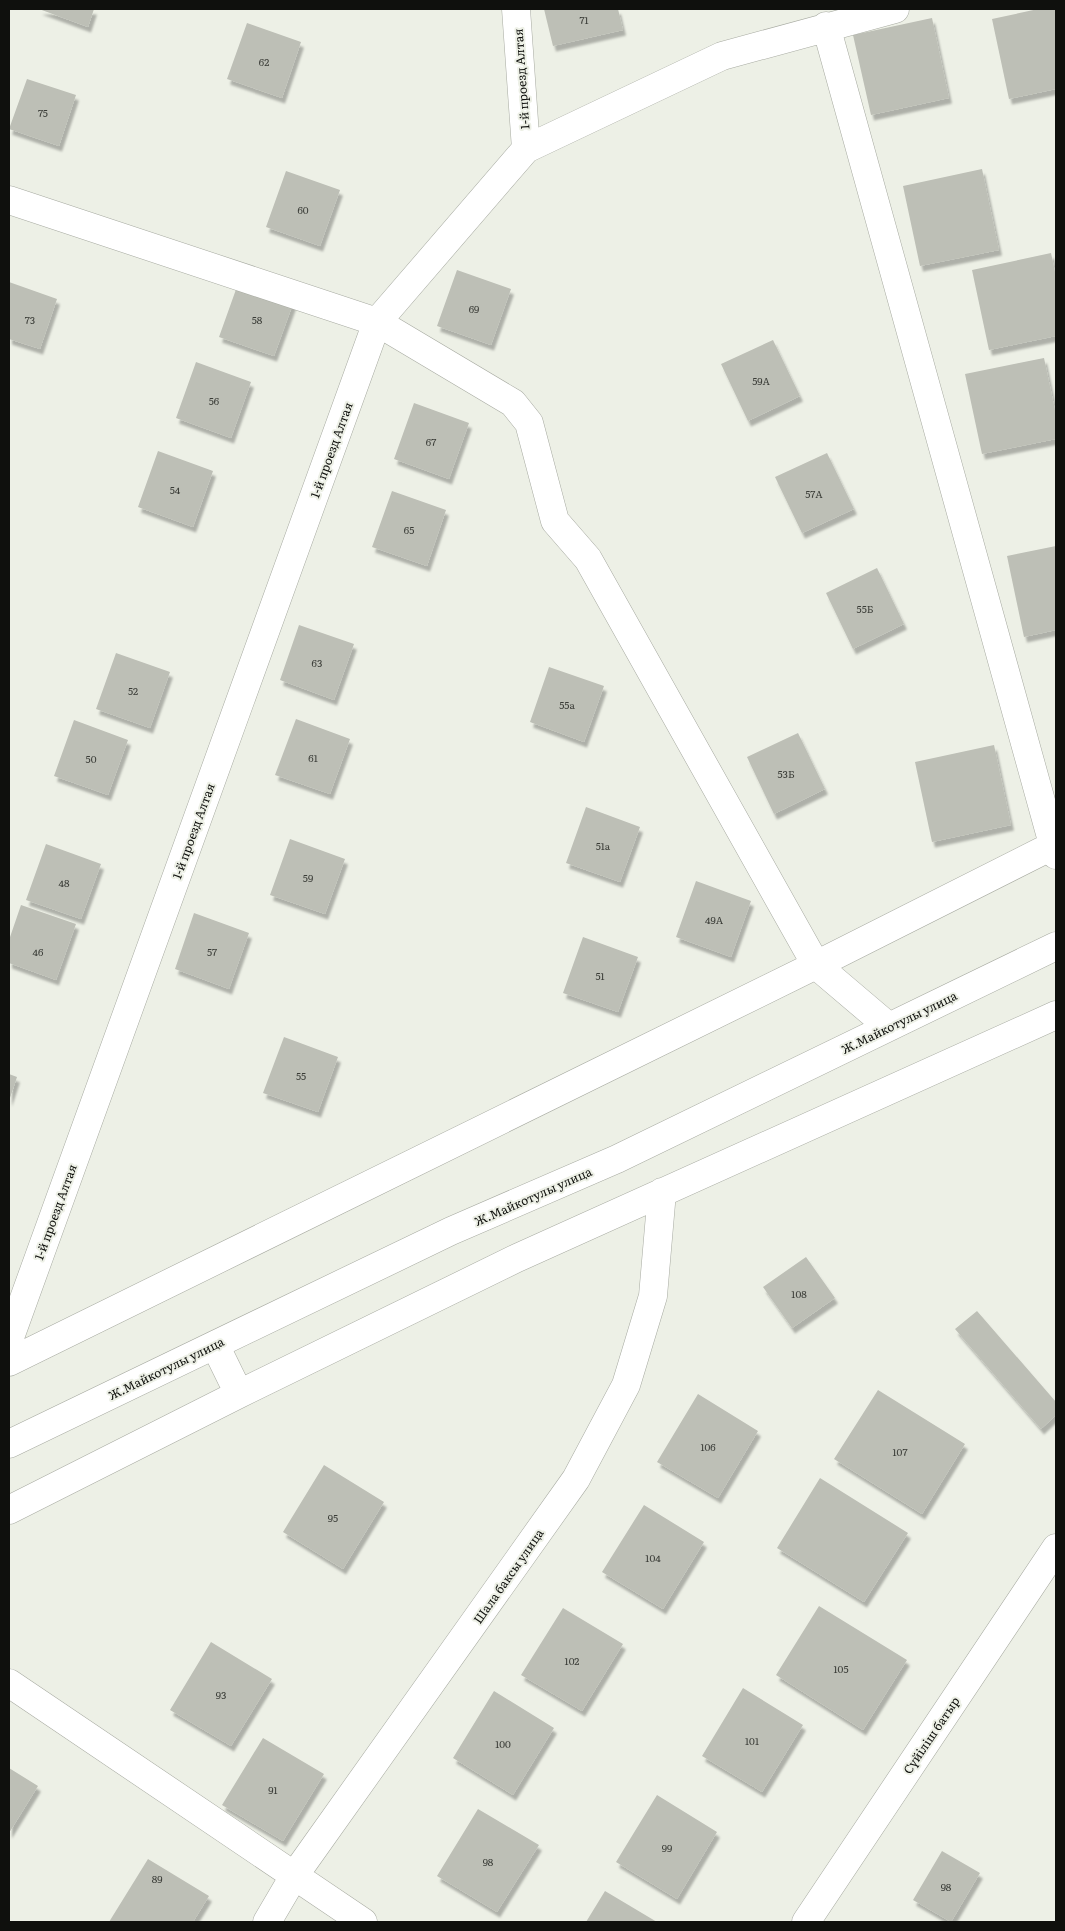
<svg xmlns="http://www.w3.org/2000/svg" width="1065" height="1931" viewBox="0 0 1065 1931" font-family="Literata,serif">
  <defs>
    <filter id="shadow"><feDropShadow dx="3" dy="5.5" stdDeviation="1" flood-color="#0004"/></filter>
  </defs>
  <rect width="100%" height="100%" fill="#edf0e6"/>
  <!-- building -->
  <path fill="#bdbfb6" filter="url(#shadow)" d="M39,9H94L88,27Z
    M544,9H618L623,30L553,46Z
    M1038,9H1056V89L1009,99L992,19Z
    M932,18L949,98L871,115L853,35Z
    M247,23L301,42L282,98L227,79Z
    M27,79L76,95L59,146L9,129Z
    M982,169L999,250L920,266L903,186Z
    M286,171L340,190L320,246L266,227Z
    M1051,253L1056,277V336L989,350L972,270Z
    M457,270L511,289L491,345L437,326Z
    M239,281L294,301L274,356L219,337Z
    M9,282L57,299L40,349L9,339Z
    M773,340L800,396L748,421L721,364Z
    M1044,358L1056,415V439L982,454L965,374Z
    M196,362L251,382L231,438L176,418Z
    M414,403L469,423L449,479L394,459Z
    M158,451L213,471L193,527L138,507Z
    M827,453L854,509L802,533L775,477Z
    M392,491L446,510L427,566L372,547Z
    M1056,546V630L1024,637L1007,556Z
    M877,568L904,624L853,649L826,593Z
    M299,625L354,644L334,700L280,680Z
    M116,653L170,672L150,728L96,709Z
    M549,667L604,686L584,742L530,722Z
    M296,719L350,739L330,794L275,775Z
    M74,720L128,740L108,795L54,776Z
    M798,733L825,789L774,814L747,757Z
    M994,745L1011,825L932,842L915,762Z
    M586,807L640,827L620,882L566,863Z
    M290,839L345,859L325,914L270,895Z
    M46,844L101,864L81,919L26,900Z
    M696,881L751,901L731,957L676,937Z
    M21,905L76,924L56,980L9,963V940Z
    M194,913L249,933L229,989L175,969Z
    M583,937L638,957L618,1012L563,993Z
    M284,1037L338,1057L318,1112L263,1093Z
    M9,1074L17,1077L9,1101Z
    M806,1257L835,1298L792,1328L763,1287Z
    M977,1311L1056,1402V1415L1041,1429L955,1329Z
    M878,1390L965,1444L922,1514L834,1459Z
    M698,1394L758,1431L718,1498L657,1462Z
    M324,1465L384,1502L343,1569L283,1532Z
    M820,1478L908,1533L864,1602L777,1548Z
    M644,1505L704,1542L663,1609L602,1572Z
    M819,1606L907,1660L863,1730L776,1675Z
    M563,1608L623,1644L582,1711L521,1675Z
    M211,1642L272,1679L231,1746L170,1710Z
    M743,1688L803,1725L762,1792L702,1756Z
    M494,1691L554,1728L513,1795L453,1758Z
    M263,1738L324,1774L283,1841L222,1805Z
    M9,1768L38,1786L9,1833Z
    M657,1795L717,1832L677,1899L616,1862Z
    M478,1809L539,1845L497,1912L437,1876Z
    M942,1851L980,1873L951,1922L913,1900Z
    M148,1859L209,1896L193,1922H109Z
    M605,1891L657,1922H586Z"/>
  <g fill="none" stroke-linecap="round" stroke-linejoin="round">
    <defs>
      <path id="minor" d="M516,9L526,149
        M826,26L1056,855
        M9,200L377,322L513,403L529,423L555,521L588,559L816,965L889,1027
        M9,1340L377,322L526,149L722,56L895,9
        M215,1345L239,1394
        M9,1362L816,965L1054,845
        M9,1444L451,1231L617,1159L1056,946
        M9,1510L239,1394L517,1258L1056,1015
        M9,1683L363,1922
        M267,1922L294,1876L576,1479L626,1385L653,1296L662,1192
        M806,1922L1056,1548"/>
    </defs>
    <!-- minor casing -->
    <use href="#minor" stroke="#a7aaa1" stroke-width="29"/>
    <!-- minor -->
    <use href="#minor" stroke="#fff" stroke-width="28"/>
  </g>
  <g text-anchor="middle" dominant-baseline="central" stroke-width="4" stroke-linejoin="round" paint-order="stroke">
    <!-- number labels -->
    <g font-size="10" fill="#3a3c37">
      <text x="584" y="19">71</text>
      <text x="264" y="61">62</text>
      <text x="43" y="112">75</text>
      <text x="303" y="209">60</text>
      <text x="474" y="308">69</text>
      <text x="30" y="319">73</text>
      <text x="257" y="319">58</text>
      <text x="761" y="380">59А</text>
      <text x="214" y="400">56</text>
      <text x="431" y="441">67</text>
      <text x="175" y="489">54</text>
      <text x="814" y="493">57А</text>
      <text x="409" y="529">65</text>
      <text x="865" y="608">55Б</text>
      <text x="317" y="662">63</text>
      <text x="133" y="690">52</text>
      <text x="567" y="704">55а</text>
      <text x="313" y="757">61</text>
      <text x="91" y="758">50</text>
      <text x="786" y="773">53Б</text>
      <text x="603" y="845">51а</text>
      <text x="308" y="877">59</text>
      <text x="64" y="882">48</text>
      <text x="714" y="919">49А</text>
      <text x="38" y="951">46</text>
      <text x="212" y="951">57</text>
      <text x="600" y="975">51</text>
      <text x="301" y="1075">55</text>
      <text x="799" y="1293">108</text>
      <text x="708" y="1446">106</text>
      <text x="900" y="1451">107</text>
      <text x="333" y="1517">95</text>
      <text x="653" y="1557">104</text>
      <text x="572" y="1660">102</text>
      <text x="841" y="1668">105</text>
      <text x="221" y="1694">93</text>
      <text x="752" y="1740">101</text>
      <text x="503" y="1743">100</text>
      <text x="273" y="1789">91</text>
      <text x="667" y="1847">99</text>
      <text x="488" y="1861">98</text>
      <text x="157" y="1878">89</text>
      <text x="946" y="1886">98</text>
    </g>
    <!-- street labels -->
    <g font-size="12" fill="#0f100d" stroke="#edf0e6">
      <text transform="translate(521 79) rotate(-94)">1-й проезд Алтая</text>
      <text transform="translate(331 450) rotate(-70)">1-й проезд Алтая</text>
      <text transform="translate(193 831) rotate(-70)">1-й проезд Алтая</text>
      <text transform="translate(899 1022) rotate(-26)">Ж.Майкотулы улица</text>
      <text transform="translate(533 1196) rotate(-24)">Ж.Майкотулы улица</text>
      <text transform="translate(55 1212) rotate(-70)">1-й проезд Алтая</text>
      <text transform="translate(166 1368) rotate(-26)">Ж.Майкотулы улица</text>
      <text transform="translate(508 1576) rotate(-55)">Шала баксы улица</text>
      <text transform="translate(931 1735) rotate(-56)">Сүйіліш батыр</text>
    </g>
  </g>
  <!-- border -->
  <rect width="1065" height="1931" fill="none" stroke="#0f100d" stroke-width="20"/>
</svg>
